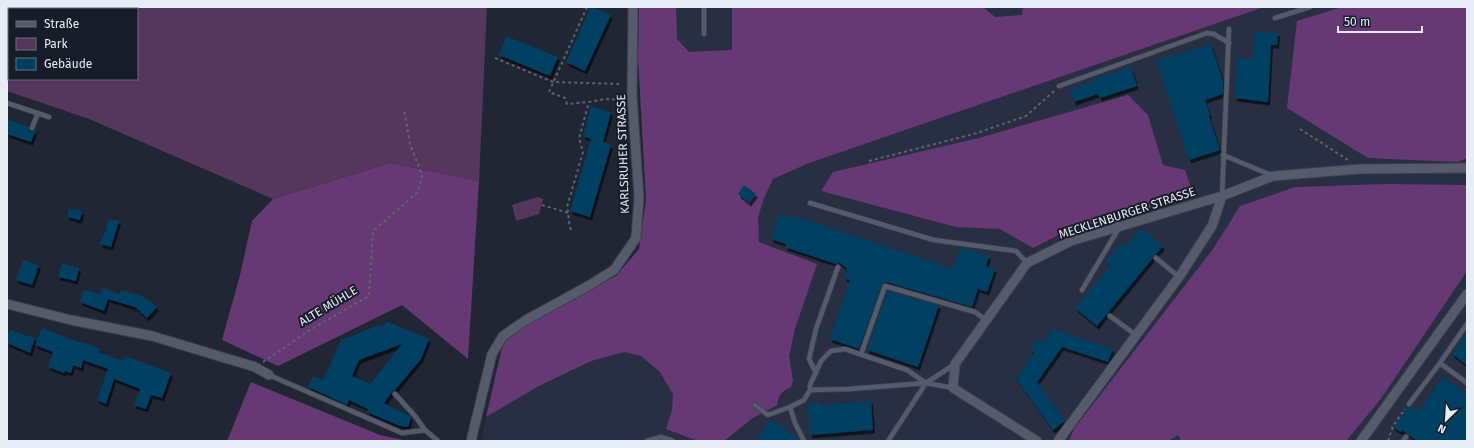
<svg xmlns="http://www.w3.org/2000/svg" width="1474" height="448" viewBox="0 0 1474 448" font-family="'Fira Sans',sans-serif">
  <defs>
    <filter id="shadow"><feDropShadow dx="2" dy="3.5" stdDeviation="0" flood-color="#0009"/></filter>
  </defs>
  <rect width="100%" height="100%" fill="#202634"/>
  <!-- built -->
  <path fill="#282f42" d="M639,7H1467V441H481L504,339L585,292L616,276L639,249L646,200L638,57Z"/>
  <!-- green -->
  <path fill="#55375e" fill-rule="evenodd" d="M7,7H487L479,181L390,163L273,199L89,119L7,91ZM9,9H137V79H9Z
    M537,197L543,199L539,214L516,221L512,205Z"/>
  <!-- forest -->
  <path fill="#673974" d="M639,7H676L677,39L689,52L732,50V7H983L995,17L1022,15L1023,7H1264L809,163L773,179L764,198L758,217L759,242L817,264L795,329L789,356L793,380L791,387C781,392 779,394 777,405L753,418L724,441H698L666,429L672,410L673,394L660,372L641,356L624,352L591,361L537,387L486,417L504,339L529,321L616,276L639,249L646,200L638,57Z
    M1342,7H1467V158L1458,162L1368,158L1287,108L1297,21Z
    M1128,95L1148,115L1163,165L1185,170L1194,196L1066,231L1033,248L1000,229L956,227L821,191L833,172L979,138Z
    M390,163L479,181L468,359L402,305L278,366L222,340L240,275L252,221L273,199Z
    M1386,184L1467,185V271L1380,400L1346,441H1181L1178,435L1168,441H1069L1074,429L1213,249L1240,206L1295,187Z
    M251,382L380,435L408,441H227Z"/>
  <!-- building -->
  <path fill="#003f64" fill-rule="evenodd" filter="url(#shadow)" d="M591,7L611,15L585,71L566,62Z
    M1254,32L1278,33L1277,45H1271L1268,102L1235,98L1237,58L1253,59Z
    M506,36L558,57L550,76L499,55Z
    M1211,44L1223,81V94L1205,100L1210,115L1209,116L1220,150L1189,160L1156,60Z
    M1131,67L1137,86L1100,98L1098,94L1074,102L1070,89L1094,81V79Z
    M591,106L611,112L603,142L611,145L590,217L570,211L591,139L583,136Z
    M7,119L29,127V130L31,132L36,129L31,142L7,134Z
    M744,185L756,194L749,203L738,194Z
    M69,209L82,211L80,220L67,217Z
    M779,214L795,218V216L953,269L960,247L963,248L989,256L986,266L995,269L987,292L978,289L972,307L886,282L883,283L859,349L830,339L850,280L844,278L847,268L839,263L836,264L785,247L786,244L771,239Z
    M108,219L119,221L111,247L100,244L104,233L105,234Z
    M1141,228L1163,246L1156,254L1153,256L1152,259L1097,326L1075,308L1110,265L1106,261L1121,243L1126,246Z
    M23,260L39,265L32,285L16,280Z
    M62,263L79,268L76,281L58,277Z
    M103,288L120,294L121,290L142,296L157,307L147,318L135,307L108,299L104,311L80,302L84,289L100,294Z
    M887,291L939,305L918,367L867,350Z
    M386,321L429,339L421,359L395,390L392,392L384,403L411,417L408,427L400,426L367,412L368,409L349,400L347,405L308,387L313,376L323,380L341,340L379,325L384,327ZM402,344L370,384L352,376L359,360Z
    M42,328L81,343L82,342L101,349L99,352L123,361L125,356L171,373L162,398L151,395L146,409L134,405L140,389L114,379L106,404L97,400L108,369L83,360L81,368L73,365L71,373L65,371L64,373L48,367L53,352L35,345Z
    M1053,329L1113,349L1108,362L1062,347L1037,382L1065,421L1053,430L1016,379L1034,353L1030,349L1038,339L1042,343Z
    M10,330L35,338L30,353L7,343V338Z
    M1467,333V365L1452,354Z
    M1443,377L1467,394V441H1417L1402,430L1401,432L1393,427L1408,407L1412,406L1419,411Z
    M871,401L873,430L810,435L808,404L821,403V405Z
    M770,419L799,439L800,441H755Z"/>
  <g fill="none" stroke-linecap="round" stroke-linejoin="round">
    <defs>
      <path id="service" d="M1275,18L1310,7
        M704,34V7
        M1059,86L1207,33L1214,34L1229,43
        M7,103L49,117
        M32,128L38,113
        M1223,155L1271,175
        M1222,196L1229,29
        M810,203L934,240L1016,251L1027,263
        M1156,258L1179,277
        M1082,290L1119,228
        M1110,316L1136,335
        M1467,324L1440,363L1467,383
        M861,354L885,286L975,312L986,320
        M816,373L809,359L816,329L838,267
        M269,375L402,433L425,430
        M953,388L926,383L955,364
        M810,390V385L821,361L831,351L845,349L907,370L926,383
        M395,394L415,416L425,430L438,441
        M1409,404L1440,363
        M755,405L768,415L790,407
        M647,441L661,437L673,441
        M804,441L795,423L790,407L804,400L810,390L849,389L926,383
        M888,441L926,383
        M1403,441L1406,437"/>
      <path id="minor" d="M7,304L71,320L152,336L255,367L269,375
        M471,441L492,354L503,336L526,320L588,286L614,270L636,238L639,198L632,95L633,7
        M1037,441L953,388L955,364L1027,263L1071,241L1222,196
        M1058,441L1179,277L1212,226L1222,196L1273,176L1360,169L1467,168
        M1361,441L1467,294"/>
    </defs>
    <!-- service casing -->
    <use href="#service" stroke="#3b404b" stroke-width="6"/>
    <!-- minor casing -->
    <use href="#minor" stroke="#3b404b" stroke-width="11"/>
    <!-- path -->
    <path stroke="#5e6370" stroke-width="2" stroke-dasharray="3 3" stroke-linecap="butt" d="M587,7L549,92L565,98L567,104L588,102
      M495,58L553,82L622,84
      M1300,129L1348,160
      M869,161L977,133L1026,116L1054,91
      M542,205L569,213
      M571,230C568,222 569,214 567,207L583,152L579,138L589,102L605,99L622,100
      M263,362L310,330L369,296L373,231L418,192L422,175L410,144L404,109
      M1388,441L1393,426L1405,409"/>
    <!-- service -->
    <use href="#service" stroke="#555b6b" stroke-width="4.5"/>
    <!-- minor -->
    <use href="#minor" stroke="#555b6b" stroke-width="9"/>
  </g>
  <g text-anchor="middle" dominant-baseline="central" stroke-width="4" stroke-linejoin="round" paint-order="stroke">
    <!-- street labels -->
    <g font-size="12" fill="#e8ecf5" stroke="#171c29">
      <text transform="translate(623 154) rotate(-92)">KARLSRUHER STRASSE</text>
      <text transform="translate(1127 213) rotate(-18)">MECKLENBURGER STRASSE</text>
      <text transform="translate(328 306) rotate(-31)">ALTE MÜHLE</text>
    </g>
  </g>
  <!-- border -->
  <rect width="1474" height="448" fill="none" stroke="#e8ecf5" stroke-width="16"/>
  <!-- legend -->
  <rect x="8" y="8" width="130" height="72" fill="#171c29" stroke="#6b6f7b"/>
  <rect x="16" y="21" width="20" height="6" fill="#555b6b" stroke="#6b6f7b"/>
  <text x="44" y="28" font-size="12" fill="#e8ecf5">Straße</text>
  <rect x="16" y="38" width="20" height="12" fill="#55375e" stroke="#6b6f7b"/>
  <text x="44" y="48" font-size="12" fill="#e8ecf5">Park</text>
  <rect x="16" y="58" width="20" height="12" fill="#003f64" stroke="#6b6f7b"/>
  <text x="44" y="68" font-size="12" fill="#e8ecf5">Gebäude</text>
  <!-- north arrow -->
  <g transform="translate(1446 420) rotate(205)" stroke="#171c29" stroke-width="3" paint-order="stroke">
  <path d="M0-3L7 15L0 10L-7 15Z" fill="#e8ecf5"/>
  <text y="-6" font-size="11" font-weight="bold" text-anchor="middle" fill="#e8ecf5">N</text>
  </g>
  <!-- scale -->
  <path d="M1338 26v6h84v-6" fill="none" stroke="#e8ecf5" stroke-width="2"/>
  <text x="1344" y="26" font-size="12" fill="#e8ecf5" stroke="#171c29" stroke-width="3" paint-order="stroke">50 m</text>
</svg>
